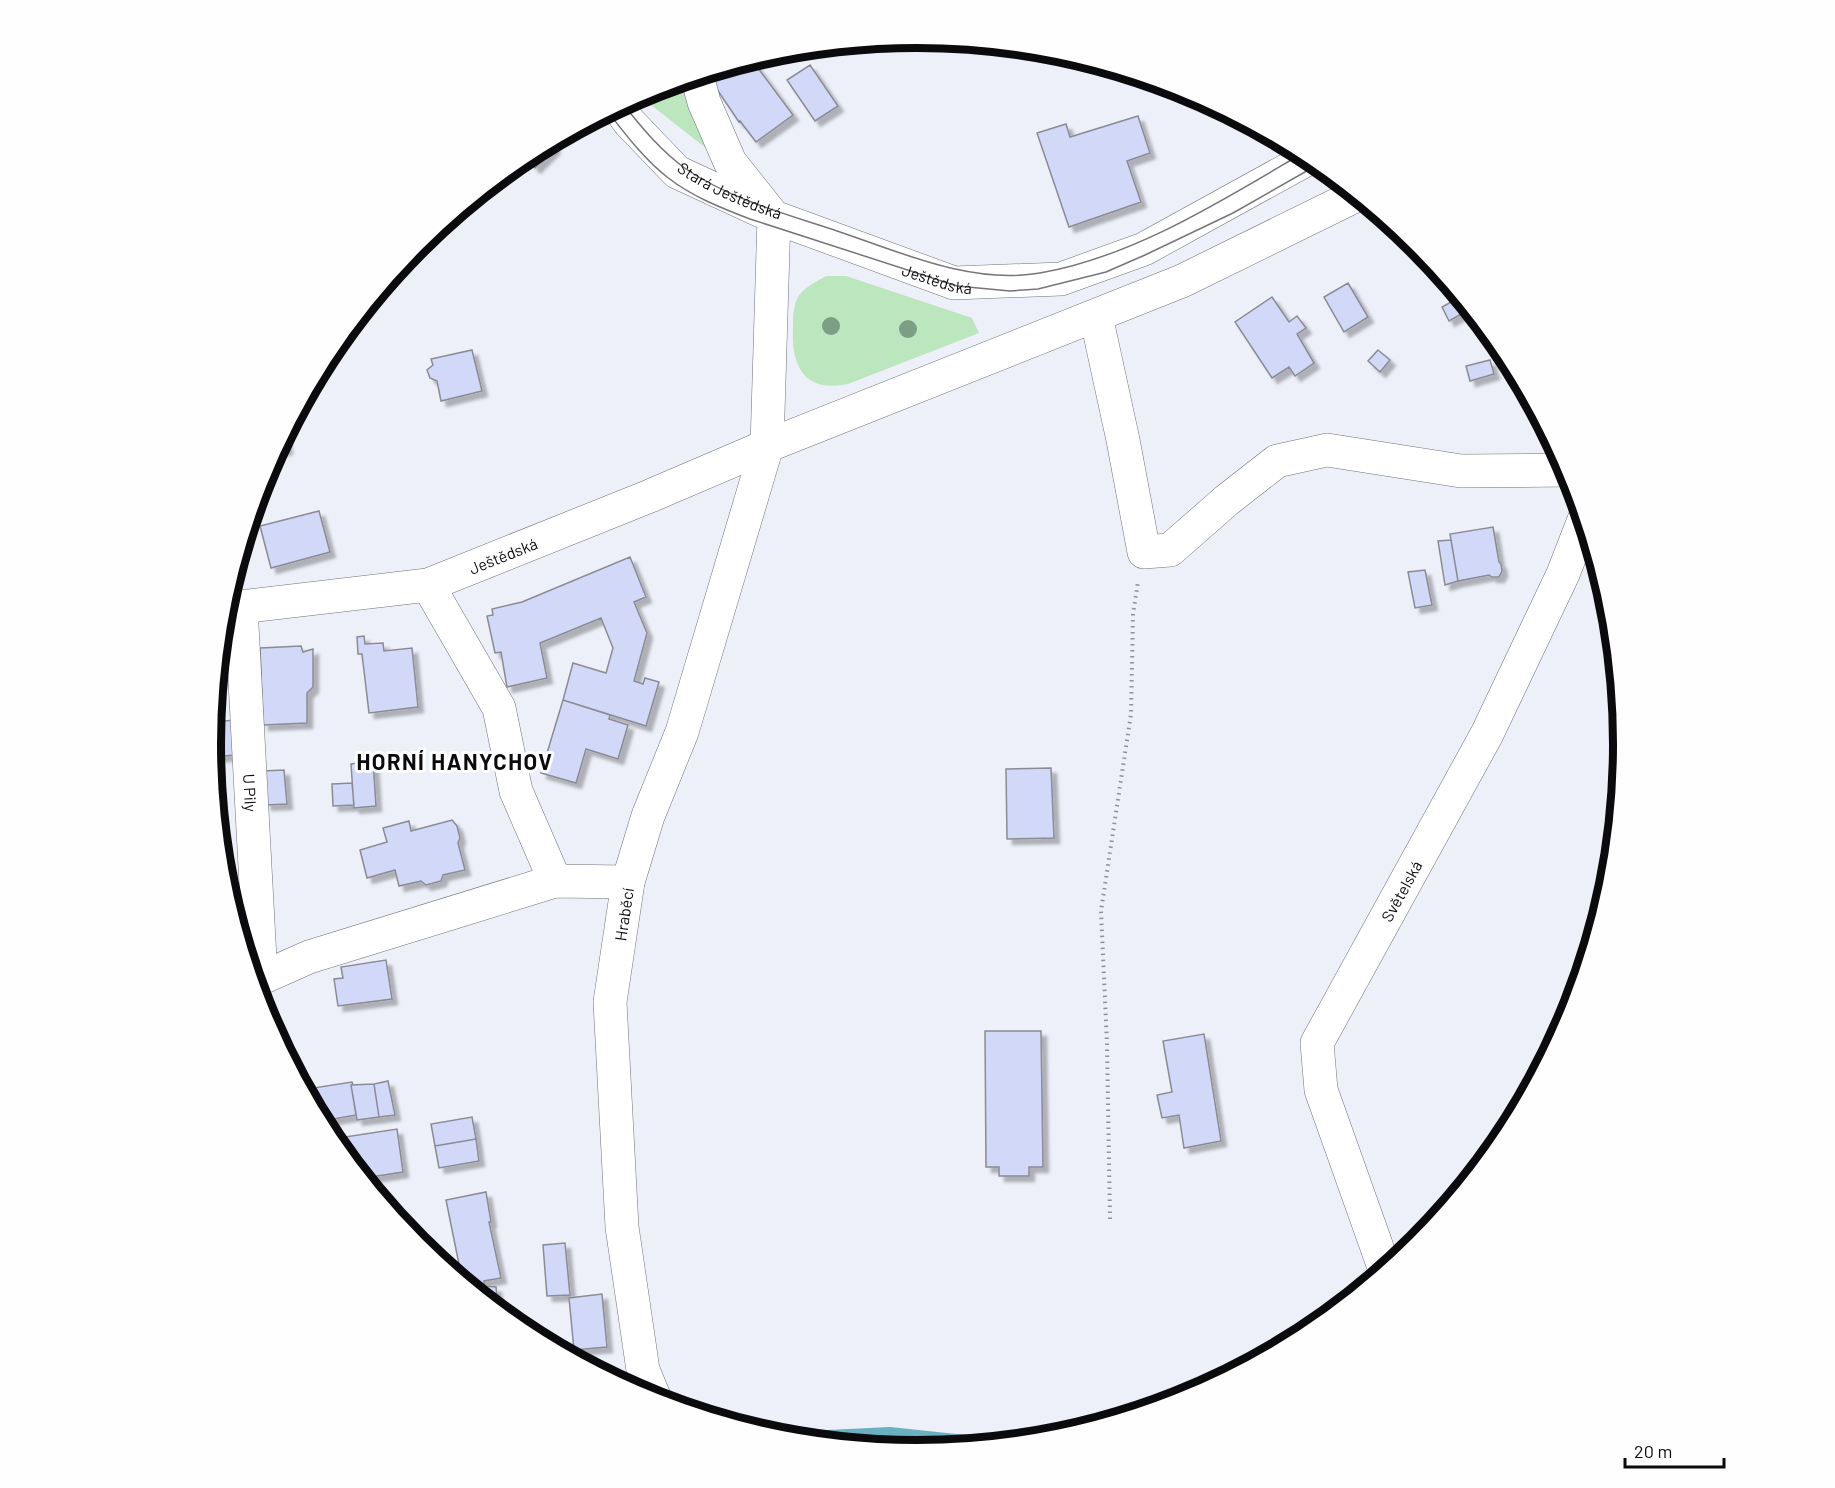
<svg xmlns="http://www.w3.org/2000/svg" width="1835" height="1488" viewBox="0 0 1835 1488" font-family="Barlow,sans-serif">
  <defs>
    <filter id="shadow"><feDropShadow dx="5.5" dy="5.5" stdDeviation="1.5" flood-color="#0004"/></filter>
  </defs>
  <rect width="100%" height="100%" fill="#eef0f9"/>
  <!-- green -->
  <path fill="#bce6bd" d="M682,81L683,89L707,149L646,101L641,94Z
    M826,276H846L972,318L979,333L848,384C804,393 791,366 793,327C793,319 793,307 797,299C802,288 816,282 826,276Z"/>
  <g fill="none" stroke-linecap="round" stroke-linejoin="round">
    <!-- stream -->
    <path stroke="#69b0c1" stroke-width="10" d="M798,1439L807,1436L890,1432L993,1443"/>
  </g>
  <!-- building -->
  <path fill="#d2d8f8" stroke="#8a8b94" stroke-width="1.5" filter="url(#shadow)" d="M752,60L793,115L756,142L740,121L739,122L712,82L735,65Z
    M810,65L838,106L815,121L787,80Z
    M1138,116L1150,153L1127,161L1141,202L1069,227L1037,133L1066,124L1070,137Z
    M551,143L555,148L535,168L527,158L521,163L520,161Z
    M1348,283L1368,317L1344,332L1324,297Z
    M1272,297L1289,322L1297,316L1306,328L1297,334L1314,363L1295,376L1289,367L1272,378L1235,322Z
    M1460,297L1470,309L1449,321L1442,307Z
    M472,350L482,391L441,401L437,381L430,378L427,370L433,365L431,359Z
    M1378,350L1390,360L1380,372L1368,361Z
    M1490,360L1494,374L1470,381L1466,366Z
    M285,436L287,449L277,451Z
    M319,511L330,552L271,568L260,526Z
    M1493,527L1499,562L1501,564L1502,571L1499,577H1492L1489,575L1458,581L1450,534Z
    M1451,540L1458,581L1445,585L1438,541Z
    M630,557L646,597L634,602L647,633L634,681L643,684L645,678L659,682L646,726L563,700L573,663L606,673L613,648L601,618L540,643L547,678L507,687L501,652L495,653L487,616L493,615L492,609L522,602Z
    M1425,570L1432,605L1415,608L1408,572Z
    M364,636L365,644L383,643L384,651L412,648L418,707L369,713L362,654H358L357,637Z
    M301,646L303,652L313,649V687L307,693V723L263,725L260,648Z
    M563,700L610,715L609,719L628,725L618,759L586,749L576,783L541,773Z
    M216,719L217,722L233,720L235,755L212,757L211,744L213,722H216Z
    M373,761L376,806L354,808L351,764Z
    M1051,768L1054,838L1007,839L1006,769Z
    M284,770L287,804L266,805L263,771Z
    M352,783L354,805L333,806L332,784Z
    M452,820L457,826L460,838L458,843L465,870L443,875L441,881L426,885L421,881L399,886L395,870L367,878L360,850L387,842L383,828L409,821L411,831Z
    M386,960L392,999L338,1006L334,979L343,978L341,967Z
    M985,1031H1041L1043,1167H1029V1176H999V1167H986Z
    M1204,1034L1221,1141L1184,1148L1179,1115L1162,1118L1157,1095L1172,1092L1163,1041Z
    M388,1081L395,1115L379,1117L374,1084Z
    M352,1082L353,1085H351L356,1115L322,1121L317,1111L313,1088Z
    M374,1084L379,1117L357,1120L351,1085Z
    M472,1117L476,1139L435,1146L431,1124Z
    M397,1129L403,1172L364,1178L332,1139Z
    M476,1139L479,1161L439,1168L435,1146Z
    M486,1192L491,1222H489L501,1278L484,1281V1286L472,1288L462,1279L446,1200Z
    M565,1243L570,1295L547,1296L543,1245Z
    M484,1286L496,1287L498,1309L472,1288Z
    M602,1294L607,1347L574,1350L569,1298Z"/>
  <g fill="none" stroke-linecap="round" stroke-linejoin="round">
    <defs>
      <g id="minor">
        <path d="M697,76L704,102L730,162L769,211"/>
        <path d="M618,107L629,122L677,172L774,217L954,283L1061,279L1144,249L1311,157"/>
        <path d="M1096,316L1123,440L1144,552L1170,550L1227,500L1277,461L1327,450L1461,471L1568,470"/>
        <path d="M428,585L499,708L516,791L555,881"/>
        <path id="s1" d="M241,607L261,978"/>
        <path id="s2" d="M224,609L428,585L650,496L767,446L1182,281L1357,195"/>
        <path d="M255,981L309,957L555,881L628,882"/>
        <path id="s3" d="M1385,1270L1321,1090L1317,1043L1487,734L1563,574L1584,520"/>
        <path id="s4" d="M655,1399L643,1370L622,1227L610,1002L628,882L648,816L682,732L767,446L774,217"/>
      </g>
    </defs>
    <!-- minor casing -->
    <use href="#minor" stroke="#71727b" stroke-width="34"/>
    <!-- path -->
    <path stroke="#909198" stroke-width="4" stroke-dasharray="1.5 4.5" stroke-linecap="butt" d="M1110,1219L1107,1044L1101,911L1131,714L1133,614L1138,582"/>
    <!-- minor -->
    <use href="#minor" stroke="#fff" stroke-width="33"/>
    <!-- tram -->
    <g stroke="#75767b" stroke-width="1.5">
      <path id="s5" d="M623,104C642,128 661,151 686,169C732,200 786,214 837,231C900,252 971,285 1040,273C1133,257 1223,200 1303,153"/>
      <path id="s6" d="M608,112C626,135 644,159 667,177C691,196 721,208 750,219L957,286L1010,291L1038,289L1106,272L1145,255L1233,213L1319,164"/>
    </g>
  </g>
  <!-- trees -->
  <g fill="#7c9e84">
    <circle cx="831" cy="326" r="9"/>
    <circle cx="908" cy="329" r="9"/>
  </g>
  <g text-anchor="middle" dominant-baseline="central" stroke-width="6" stroke-linejoin="round" paint-order="stroke">
    <!-- street labels -->
    <g font-size="16" fill="#0b0b0e" stroke="#fefefe">
      <text stroke="none"><textPath href="#s5" startOffset="140">Stará Ještědská</textPath></text>
      <text stroke="none"><textPath href="#s6" startOffset="378">Ještědská</textPath></text>
      <text stroke="none"><textPath href="#s2" startOffset="286">Ještědská</textPath></text>
      <text stroke="none"><textPath href="#s1" startOffset="186">U Pily</textPath></text>
      <text stroke="none"><textPath href="#s3" startOffset="412">Světelská</textPath></text>
      <text stroke="none"><textPath href="#s4" startOffset="490">Hraběcí</textPath></text>
    </g>
    <!-- district labels -->
    <g font-size="22" font-weight="bold" letter-spacing="1.5" fill="#0b0b0e" stroke="#fefefe">
      <text x="455" y="761">HORNÍ HANYCHOV</text>
    </g>
  </g>
  <!-- crop -->
  <path d="M0 0H1835V1488H0ZM221 744a696 696 0 1 1 1392 0a696 696 0 1 1-1392 0Z" fill="#fefefe" fill-rule="evenodd"/>
  <path fill="none" stroke="#0b0b0e" stroke-width="8" d="M221 744a696 696 0 1 1 1392 0a696 696 0 1 1-1392 0Z"/>
  <!-- scale -->
  <path d="M1625 1458v9h99v-9" fill="none" stroke="#0b0b0e" stroke-width="3"/>
  <text x="1634" y="1458" font-size="18" fill="#0b0b0e" stroke="#fefefe" stroke-width="4.5" paint-order="stroke">20 m</text>
</svg>
